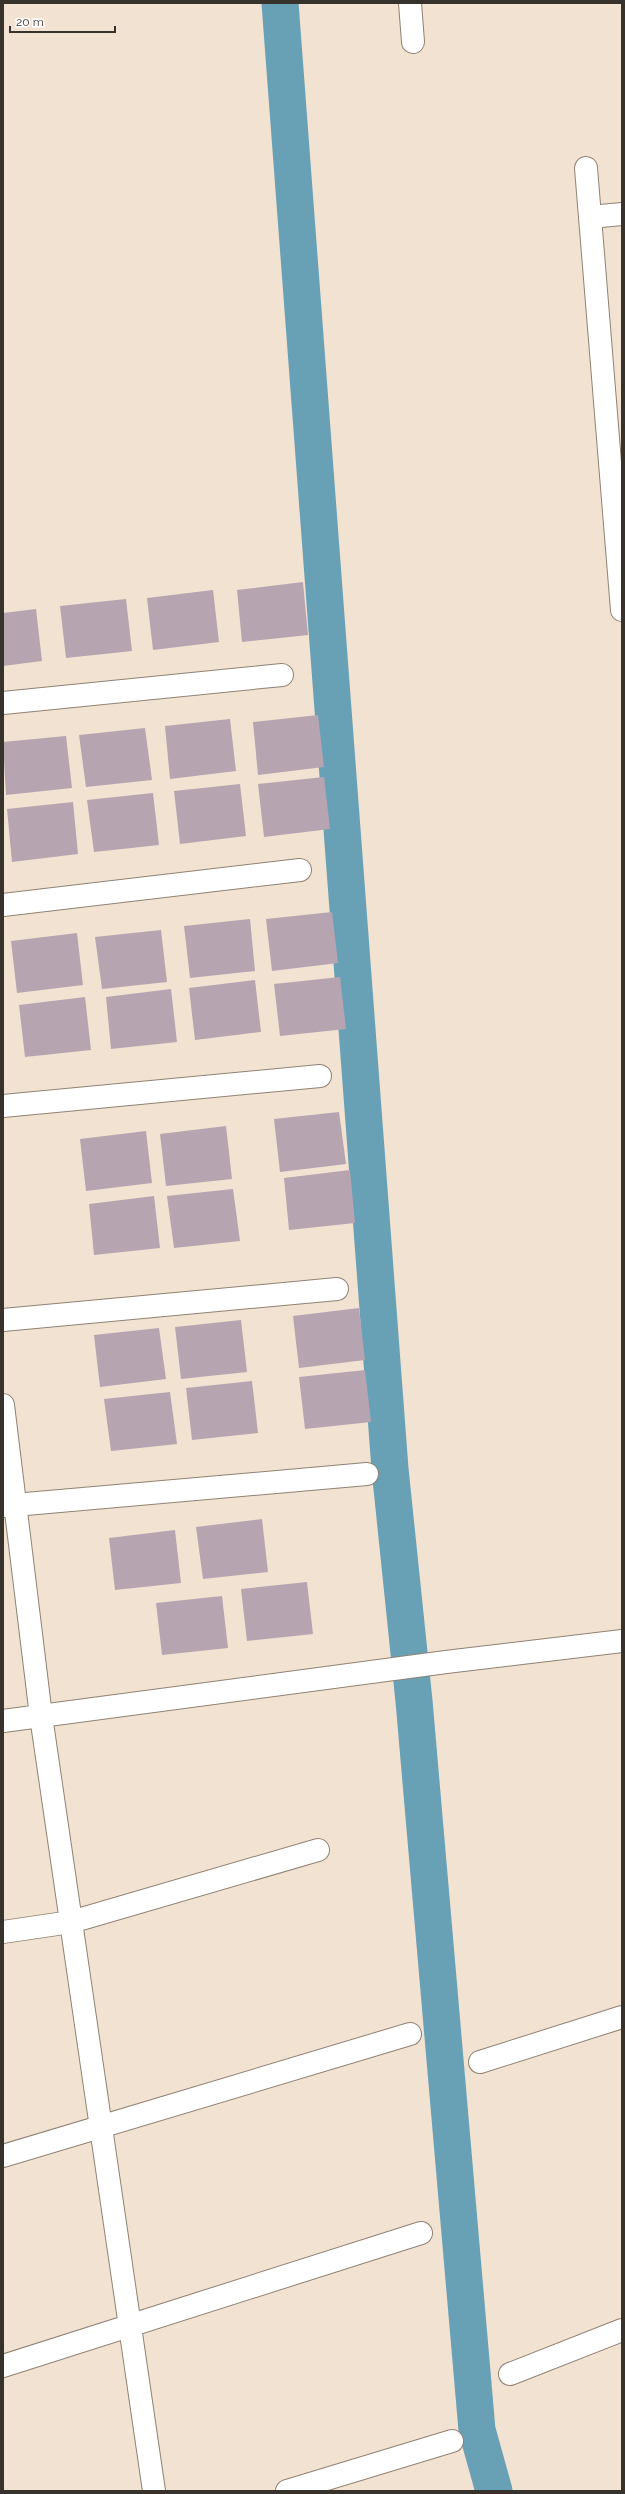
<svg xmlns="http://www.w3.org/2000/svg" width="625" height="2494" viewBox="0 0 625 2494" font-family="Raleway,sans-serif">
  <rect width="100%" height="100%" fill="#f2e2d1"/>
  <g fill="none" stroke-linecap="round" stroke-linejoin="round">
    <!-- canal -->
    <path stroke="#68a0b6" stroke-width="37" d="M280,3L390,1469L414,1701L477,2430L494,2491"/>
  </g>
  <!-- building -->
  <path fill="#b7a4b1" d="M303,582L308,635L242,642L237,590Z
    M213,590L219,642L153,650L147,598Z
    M126,599L132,651L66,658L60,606Z
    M36,609L42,661L3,666V613Z
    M318,715L324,767L258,775L253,722Z
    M230,719L236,771L170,779L165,726Z
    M145,728L152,780L86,787L79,735Z
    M66,736L72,788L6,795L3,742Z
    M324,777L330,829L264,837L258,784Z
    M240,784L246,836L180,844L174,791Z
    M153,793L159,845L94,852L87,800Z
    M73,802L78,854L12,862L7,809Z
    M332,912L338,963L272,971L266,919Z
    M250,919L255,971L190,978L184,926Z
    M161,930L167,982L102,989L95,937Z
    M77,933L83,985L17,993L11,941Z
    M340,977L346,1029L280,1036L274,984Z
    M255,980L261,1032L195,1040L189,988Z
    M171,989L177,1042L111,1049L106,997Z
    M85,997L91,1050L25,1057L19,1005Z
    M339,1112L346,1164L280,1172L274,1119Z
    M226,1126L232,1179L166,1186L160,1134Z
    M146,1131L152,1183L86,1191L80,1139Z
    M350,1170L355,1223L289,1230L284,1178Z
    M233,1189L240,1241L174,1248L167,1196Z
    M154,1196L160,1248L94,1255L89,1204Z
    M359,1308L365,1360L299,1368L293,1316Z
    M241,1320L247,1372L181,1379L175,1327Z
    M159,1328L166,1379L100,1387L94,1335Z
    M365,1370L371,1422L305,1429L299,1377Z
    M252,1381L258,1433L192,1440L186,1388Z
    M170,1392L177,1444L111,1451L104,1399Z
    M262,1519L268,1572L203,1579L196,1527Z
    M175,1530L181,1583L115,1590L109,1538Z
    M307,1582L313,1634L247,1641L241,1589Z
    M222,1596L228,1648L162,1655L156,1603Z"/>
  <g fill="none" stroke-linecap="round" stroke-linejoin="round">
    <defs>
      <path id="minor" d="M410,3L413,42
        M586,168L622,610
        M590,217L622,214
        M3,703L282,675
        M3,905L300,870
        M3,1106L320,1076
        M3,1320L337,1289
        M3,1405L41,1716L154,2491
        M3,1506L367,1474
        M3,1721L446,1662L622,1641
        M3,1932L71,1922L318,1850
        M480,2062L622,2017
        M3,2156L410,2034
        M3,2366L421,2233
        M510,2374L622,2330
        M287,2491L452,2441"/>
    </defs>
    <!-- minor casing -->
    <use href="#minor" stroke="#908273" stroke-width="24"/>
    <!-- minor -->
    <use href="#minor" stroke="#fff" stroke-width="22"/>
  </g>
  <!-- border -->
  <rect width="625" height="2494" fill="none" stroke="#38322c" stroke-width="8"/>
  <!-- scale -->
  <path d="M10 26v6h105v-6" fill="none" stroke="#38322c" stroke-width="2"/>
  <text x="16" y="26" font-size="12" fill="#38322c" stroke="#ffffff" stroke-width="3" paint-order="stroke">20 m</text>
</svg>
